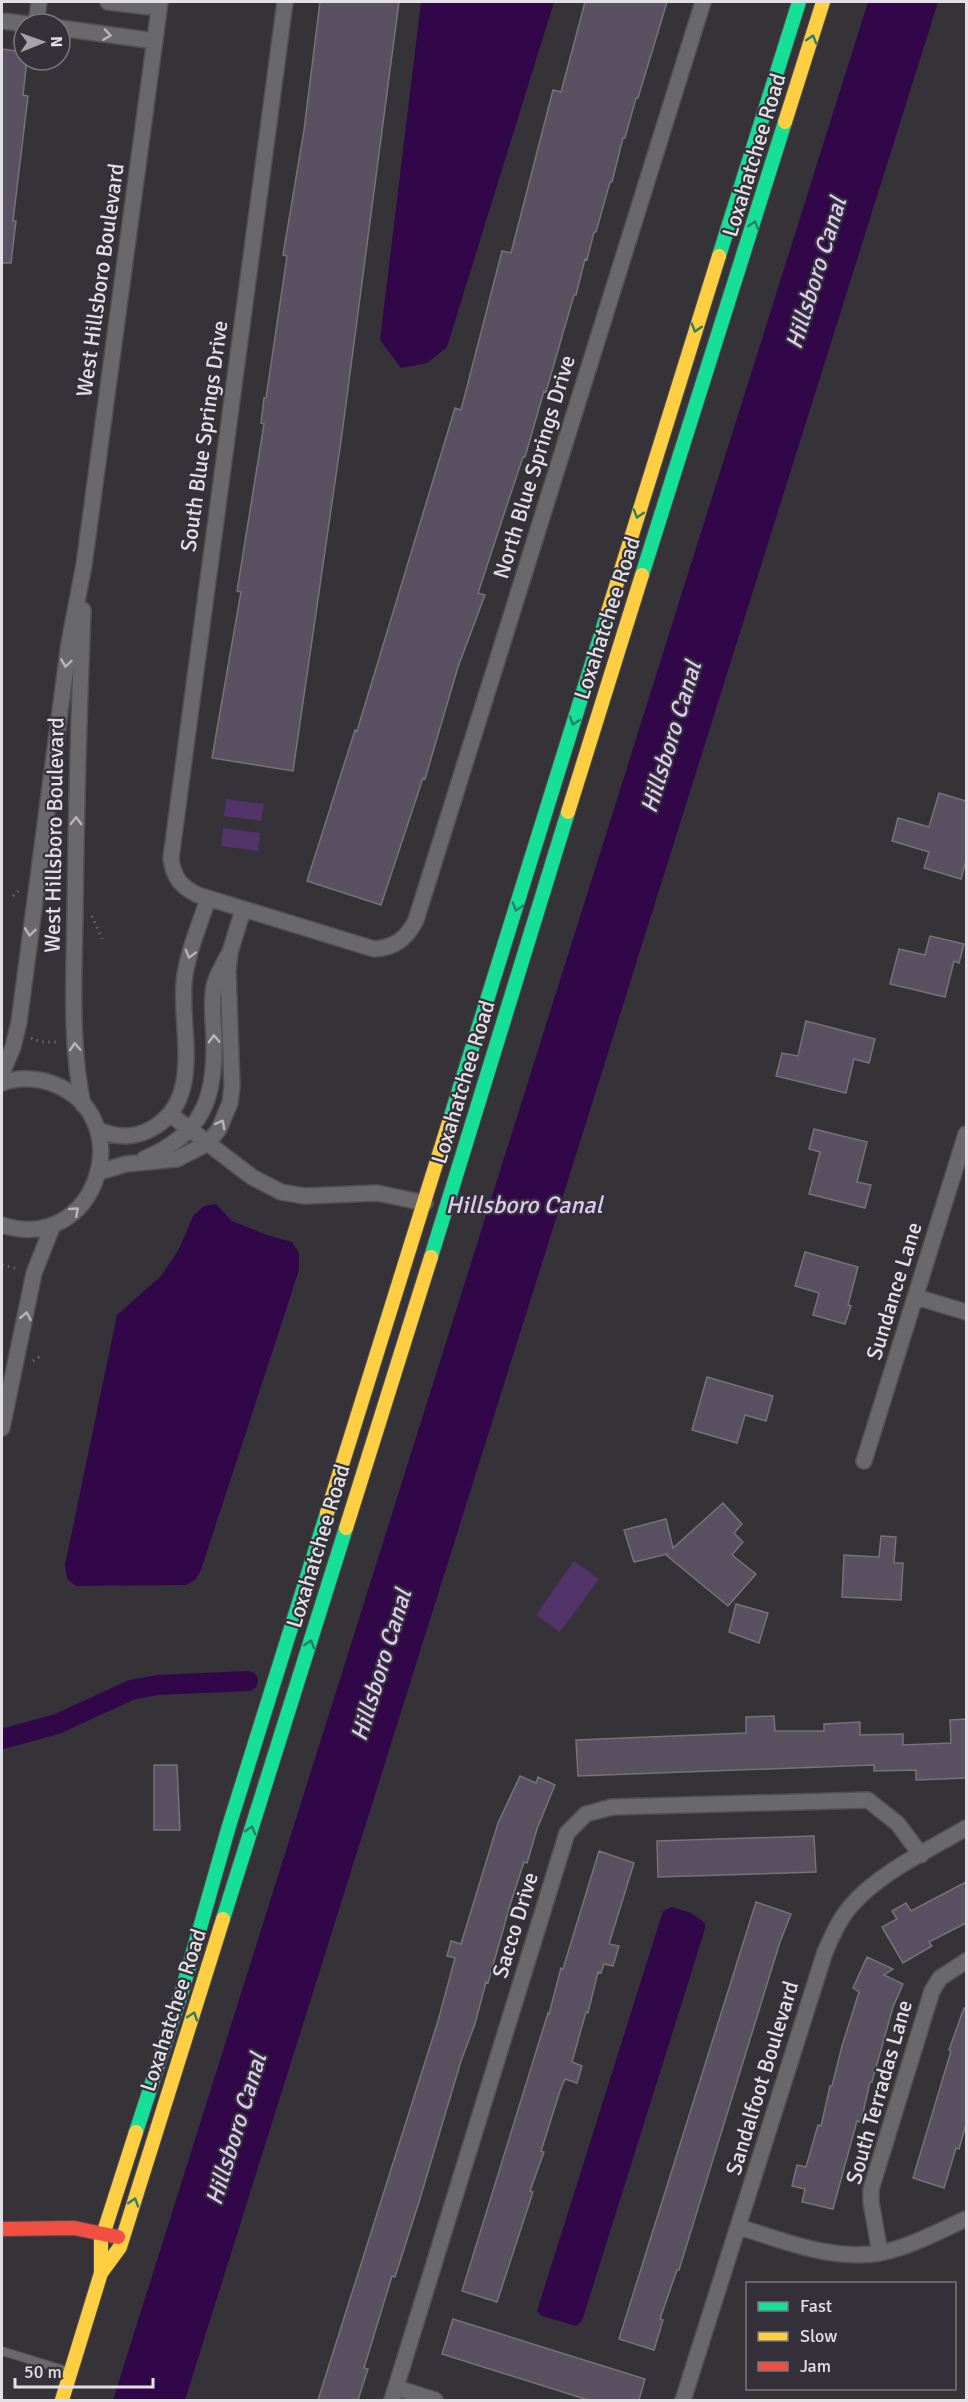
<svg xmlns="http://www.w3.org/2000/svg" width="968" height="2402" viewBox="0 0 968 2402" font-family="Signika,sans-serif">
  <rect width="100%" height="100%" fill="#353338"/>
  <!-- green -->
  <path fill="#52346a" d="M226,799L264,804L261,821L224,816Z
    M223,828L260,833L258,851L221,846Z
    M574,1561L599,1579L560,1632L536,1615Z"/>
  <!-- water -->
  <path fill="#31074a" d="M421,2H554L447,347L427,363L401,368L380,340Z
    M868,2H938L185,2400H113Z
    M216,1204L232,1221L267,1235L292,1242L299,1253V1270L201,1570L196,1579L186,1585L76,1586L67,1579L65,1565L117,1315L161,1276L179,1249L193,1216L204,1206Z
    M672,1907L691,1913L705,1923V1929L582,2321L576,2326L542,2316L537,2311L663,1911Z"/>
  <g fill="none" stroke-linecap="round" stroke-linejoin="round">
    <!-- canal -->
    <path stroke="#31074a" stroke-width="20" d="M2,1739L57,1724L131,1690L157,1685L248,1681"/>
  </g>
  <!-- building -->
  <path fill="#595061" stroke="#757377" stroke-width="1.5" d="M320,2H399L342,434L293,771L212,758L241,592L237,591L264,424L261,423L264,398H266L287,256L283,255L304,130Z
    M585,2H667L638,98H636L625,138H623L612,182H610L596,232H594L587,260L585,259L576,295H574L546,392L544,391L525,457H523L507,505L478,593L485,595L458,667L425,779L423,778L381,905L307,881L355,730L357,731L455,408L461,410L502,251L511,253L553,90L561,92Z
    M2,49L24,52V60H27L23,95L28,96L13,221H16L11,263H2Z
    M939,793L966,801V860L961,879L924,868L929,852L892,841L898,818L929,827Z
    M930,936L964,944L959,963L954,961L945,997L890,984L899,949L925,955Z
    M806,1021L875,1039L869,1063L854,1059L846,1093L776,1076L782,1053L798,1056Z
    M814,1129L867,1142L857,1182L871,1185L865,1208L809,1194L820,1152L809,1149Z
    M805,1252L858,1267L848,1305L851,1306L845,1324L813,1315L819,1293L795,1286Z
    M707,1377L773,1396L766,1421L745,1415L737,1443L692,1430Z
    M723,1503L742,1524L734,1533L743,1542L732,1555L756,1574L728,1606L666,1555L667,1554L634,1562L624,1530L666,1519L673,1548Z
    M881,1536L896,1537L894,1563H903L901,1600L842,1597L844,1555L879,1557Z
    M736,1604L768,1613L759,1643L729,1632Z
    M774,1716L775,1731H824V1724L860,1722V1735L903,1734V1745L951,1743L950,1720L966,1719V1778L916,1780V1770L874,1771V1765L578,1776L576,1740L746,1733V1717Z
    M154,1765H177L180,1830H154Z
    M520,1776L536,1783L538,1777L555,1785L537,1829L527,1863L524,1862L511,1902L488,1983L486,1982L475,2024L461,2061L419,2202L395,2277L392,2276L364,2368L368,2369L358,2400H318L438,2021L455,1958L447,1956L451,1941L461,1944L498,1823Z
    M814,1836L816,1872L658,1877L657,1841Z
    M599,1851L634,1863L609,1944L619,1946L613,1966L604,1964L601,1973L598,1972L588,2013L586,2012L572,2062L582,2066L577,2083L565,2079L560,2091L541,2151L544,2152L530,2191L533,2192L497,2302L462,2291L548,2013L549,2014L561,1968L563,1969Z
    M966,1882V1923L929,1942L932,1946L903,1963L882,1927L897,1919L892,1911L906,1903L911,1911Z
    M756,1902L791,1914L780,1942L679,2270H677L660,2319L663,2320L654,2350L619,2339Z
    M867,1957L893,1969L884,1975L903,1984L893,2007L872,2082H870L861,2122L857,2121L833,2209L802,2202L805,2189L792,2186L797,2165L806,2167L818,2125L821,2126L830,2086H832L842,2046L859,1992L853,1988Z
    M964,2008H966V2124L959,2149L956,2148L944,2188L913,2178L951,2051L949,2050Z
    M453,2319L645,2379L639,2400H588L442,2354Z"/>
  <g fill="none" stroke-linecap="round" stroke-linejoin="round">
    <defs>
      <path id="lane" d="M2,2351L70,2372"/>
      <path id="street" d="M108,2L159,8
        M285,2L171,858C173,877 181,887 198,895L374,949C395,948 407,938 416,920L703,2
        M2,21L27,24
        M36,24L39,2
        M60,28L155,41
        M83,610C79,711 76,813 75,914C74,978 70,1043 83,1105
        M2,1073L13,1047L19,1022L69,643L84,565L160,2
        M2,1083C18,1077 35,1078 51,1083C142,1115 97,1256 2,1225
        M171,1115L252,1177L281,1192L304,1196L377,1193L425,1203
        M98,1130C116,1137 133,1139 151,1129C204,1101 180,1031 184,982C187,954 199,926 208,899
        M144,1159C203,1134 216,1098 214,1037C213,1021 211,1002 214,986C216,976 223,966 227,957
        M99,1172L126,1164L177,1159L208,1143L219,1129L230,1103L232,1086L228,971L230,952L243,910
        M916,1297L966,1312
        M2,1428L34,1273L53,1225
        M864,1461L966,1134
        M739,2227C785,2241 831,2261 880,2253C910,2247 939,2231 966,2219
        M880,2253L871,2202V2189L932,1991L940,1978L966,1961
        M397,2388L435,2400
        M392,2400L567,1833L586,1814L612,1807L868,1800L898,1824L921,1855
        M683,2400L825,1952C832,1936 839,1920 850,1907C878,1873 929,1850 966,1828"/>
      <path id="fast" d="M719,256L799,2
        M642,575L785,122
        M450,1119L607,615
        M431,1257L568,812
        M223,1919L346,1528
        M136,2132L182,1991L229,1826L327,1513"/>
      <path id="slow" d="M785,122L823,2
        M607,615L719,256
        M568,812L642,575
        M327,1513L450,1119
        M346,1528L431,1257
        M101,2273L120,2247L223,1919
        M62,2400L101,2273V2241L136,2132"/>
      <path id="jam" d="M2,2229L74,2228L118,2237"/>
    </defs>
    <!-- lane casing -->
    <use href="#lane" stroke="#514f53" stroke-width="10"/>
    <!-- street casing -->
    <use href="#street" stroke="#514f53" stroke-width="18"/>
    <!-- fast casing -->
    <use href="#fast" stroke="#514f53" stroke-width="16"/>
    <!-- slow casing -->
    <use href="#slow" stroke="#514f53" stroke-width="16"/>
    <!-- jam casing -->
    <use href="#jam" stroke="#514f53" stroke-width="16"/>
    <!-- path -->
    <path stroke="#68666a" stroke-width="3" stroke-dasharray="1.5 4.5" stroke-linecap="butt" d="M13,896L20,889
      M92,916L102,939
      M31,1038L41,1042H59
      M2,1265L18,1269
      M33,1361L42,1355"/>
    <!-- lane -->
    <use href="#lane" stroke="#69686b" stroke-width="8"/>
    <!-- street -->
    <use href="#street" stroke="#69686b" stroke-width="15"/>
    <!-- fast -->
    <use href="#fast" stroke="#16e098" stroke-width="14"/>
    <!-- slow -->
    <use href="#slow" stroke="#ffcf43" stroke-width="14"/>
    <!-- jam -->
    <use href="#jam" stroke="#f24e42" stroke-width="14"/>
  </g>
  <!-- one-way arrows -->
  <defs><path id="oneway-chevron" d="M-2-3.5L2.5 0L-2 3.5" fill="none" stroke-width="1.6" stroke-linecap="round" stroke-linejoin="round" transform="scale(1.5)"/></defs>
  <g stroke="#b8b5ba">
    <use href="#oneway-chevron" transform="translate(107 35) rotate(8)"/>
    <use href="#oneway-chevron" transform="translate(66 663) rotate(98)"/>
    <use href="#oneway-chevron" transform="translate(76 821) rotate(-89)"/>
    <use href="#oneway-chevron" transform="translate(30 932) rotate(97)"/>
    <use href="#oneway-chevron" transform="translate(190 954) rotate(106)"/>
    <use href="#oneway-chevron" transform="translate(214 1039) rotate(-92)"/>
    <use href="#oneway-chevron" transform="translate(75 1047) rotate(-93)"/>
    <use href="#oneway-chevron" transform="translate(221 1124) rotate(-62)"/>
    <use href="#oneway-chevron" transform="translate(75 1211) rotate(-41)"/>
    <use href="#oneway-chevron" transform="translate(26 1316) rotate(-79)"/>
  </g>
  <g stroke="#278064">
    <use href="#oneway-chevron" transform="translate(812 39) rotate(-73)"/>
    <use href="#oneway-chevron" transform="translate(754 225) rotate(-73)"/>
    <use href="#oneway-chevron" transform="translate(696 328) rotate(107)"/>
    <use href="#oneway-chevron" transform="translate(638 514) rotate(107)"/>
    <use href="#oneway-chevron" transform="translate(574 721) rotate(107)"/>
    <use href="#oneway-chevron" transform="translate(517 907) rotate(107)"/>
    <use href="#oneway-chevron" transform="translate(310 1644) rotate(-73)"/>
    <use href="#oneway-chevron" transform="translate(251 1830) rotate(-73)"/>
    <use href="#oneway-chevron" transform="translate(193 2016) rotate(-72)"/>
    <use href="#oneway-chevron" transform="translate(134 2202) rotate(-72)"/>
  </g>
  <g text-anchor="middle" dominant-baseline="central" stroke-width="4.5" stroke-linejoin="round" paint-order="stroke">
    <!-- street labels -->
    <g font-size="22" fill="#e2dfe5" stroke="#35313a">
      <text transform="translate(754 155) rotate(-73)">Loxahatchee Road</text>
      <text transform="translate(100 280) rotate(-82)">West Hillsboro Boulevard</text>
      <text transform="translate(204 436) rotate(-82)">South Blue Springs Drive</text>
      <text transform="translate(534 467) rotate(-73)">North Blue Springs Drive</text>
      <text transform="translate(607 618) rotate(-72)">Loxahatchee Road</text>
      <text transform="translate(54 835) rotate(-89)">West Hillsboro Boulevard</text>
      <text transform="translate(463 1082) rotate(-73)">Loxahatchee Road</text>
      <text transform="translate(894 1291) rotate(-73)">Sundance Lane</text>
      <text transform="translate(318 1546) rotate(-73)">Loxahatchee Road</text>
      <text transform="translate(515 1925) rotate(-73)">Sacco Drive</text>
      <text transform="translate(173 2010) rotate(-72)">Loxahatchee Road</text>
      <text transform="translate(762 2078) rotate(-73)">Sandalfoot Boulevard</text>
      <text transform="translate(879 2092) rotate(-74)">South Terradas Lane</text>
    </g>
    <!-- water labels -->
    <g font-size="24" font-style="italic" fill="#dec9f2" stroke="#35313a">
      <text transform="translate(816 273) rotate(-73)">Hillsboro Canal</text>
      <text transform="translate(671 737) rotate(-73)">Hillsboro Canal</text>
      <text x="524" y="1205">Hillsboro Canal</text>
      <text transform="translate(381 1665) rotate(-73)">Hillsboro Canal</text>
      <text transform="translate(236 2129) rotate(-73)">Hillsboro Canal</text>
    </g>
  </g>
  <!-- border -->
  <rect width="968" height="2402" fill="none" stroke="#e2dfe5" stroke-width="6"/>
  <!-- legend -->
  <rect x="746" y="2282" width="210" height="108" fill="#35313a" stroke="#7a777e" stroke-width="1.5"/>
  <rect x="758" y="2302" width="30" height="9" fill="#16e098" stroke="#7a777e" stroke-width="1.5"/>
  <text x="800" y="2312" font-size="18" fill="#e2dfe5">Fast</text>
  <rect x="758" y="2332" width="30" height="9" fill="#ffcf43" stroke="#7a777e" stroke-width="1.5"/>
  <text x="800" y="2342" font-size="18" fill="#e2dfe5">Slow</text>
  <rect x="758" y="2362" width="30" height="9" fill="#f24e42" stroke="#7a777e" stroke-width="1.5"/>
  <text x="800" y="2372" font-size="18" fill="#e2dfe5">Jam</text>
  <!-- north arrow -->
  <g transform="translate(42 42) rotate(89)"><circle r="28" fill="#35313a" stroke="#7a777e" stroke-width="1.5"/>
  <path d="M0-4.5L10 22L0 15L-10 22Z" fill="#a5a3a8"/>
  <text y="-9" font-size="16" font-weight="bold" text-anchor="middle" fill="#e2dfe5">N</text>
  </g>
  <!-- scale -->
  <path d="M15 2378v9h138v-9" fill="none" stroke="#e2dfe5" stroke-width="3"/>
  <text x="24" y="2378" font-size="18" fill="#e2dfe5" stroke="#35313a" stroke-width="4.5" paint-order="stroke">50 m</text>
</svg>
